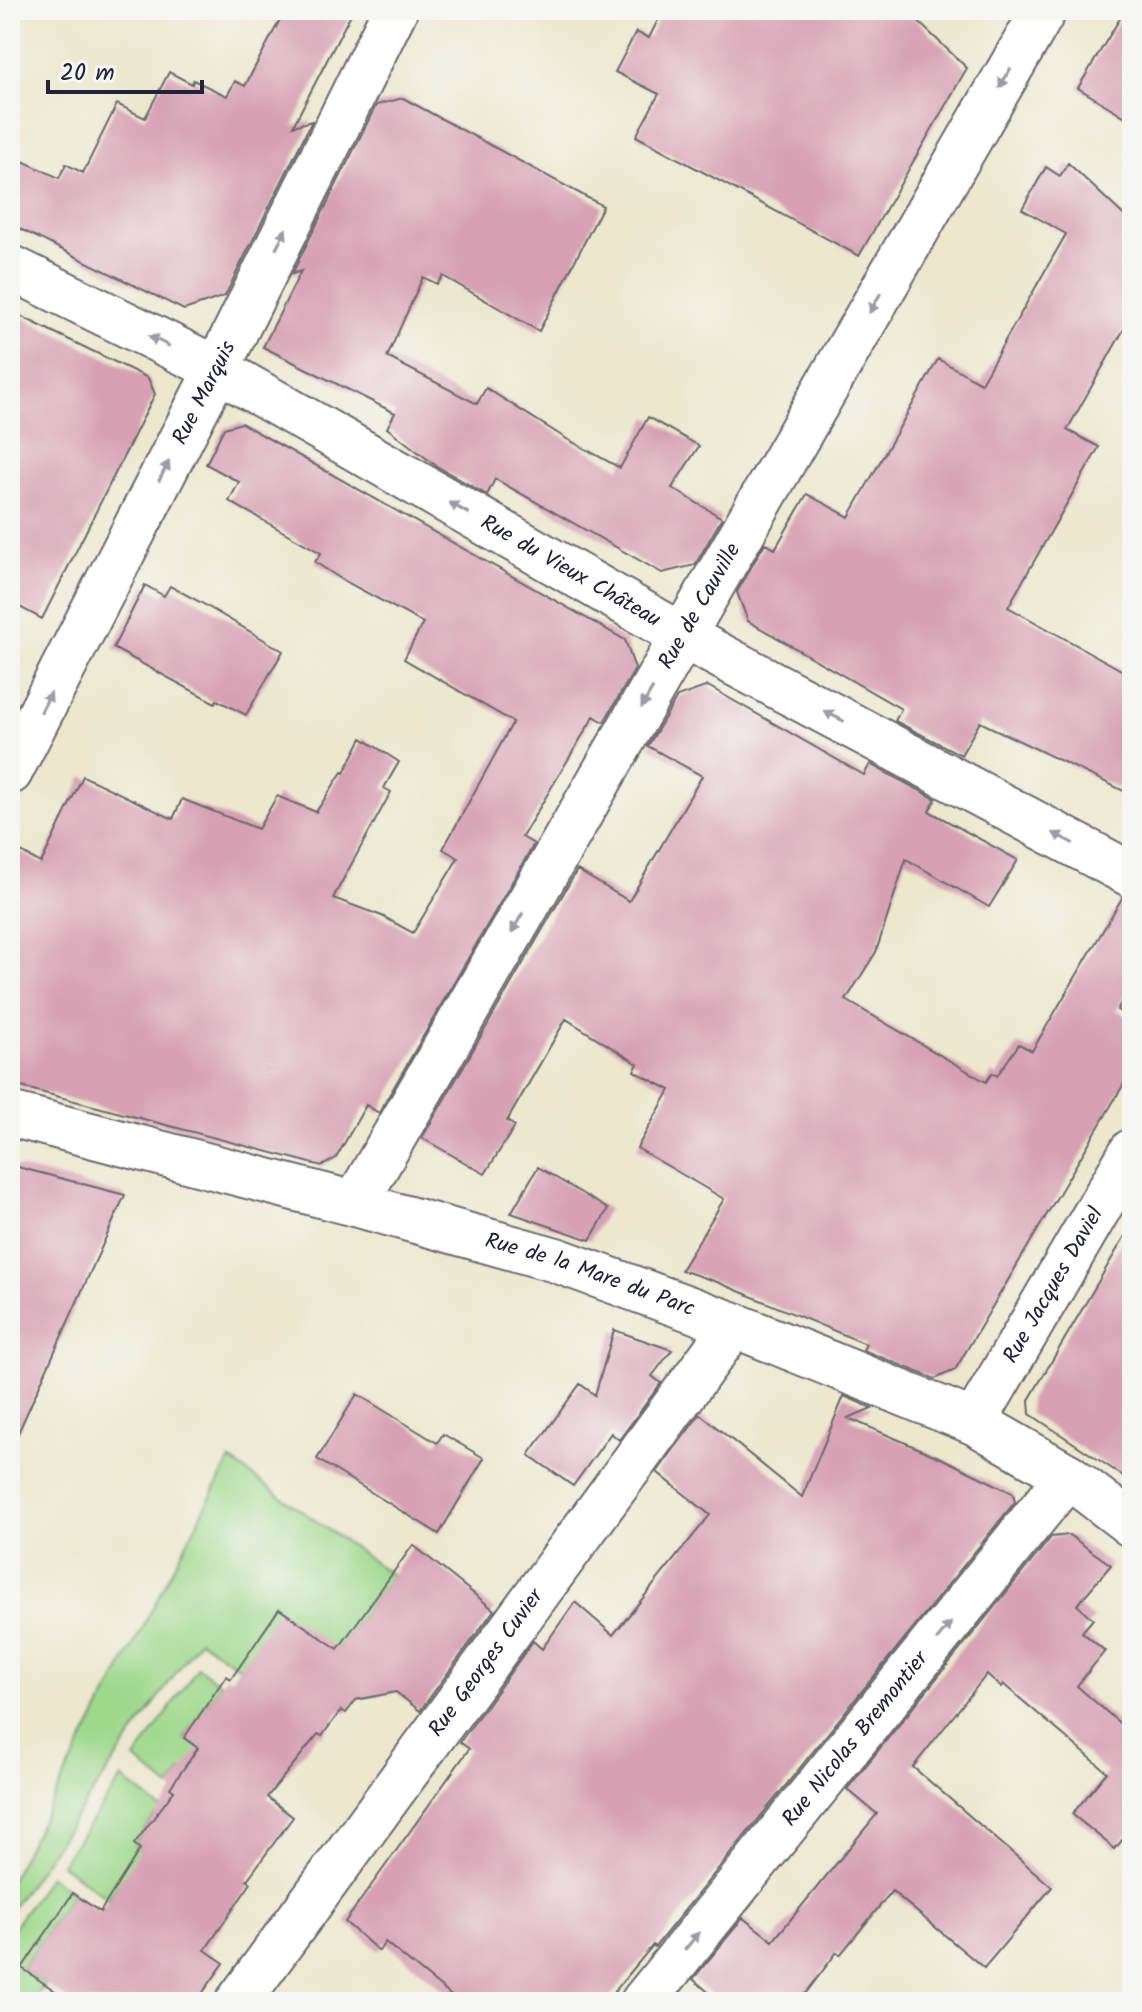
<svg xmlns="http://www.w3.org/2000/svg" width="1142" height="2012" viewBox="0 0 1142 2012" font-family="Kalam,sans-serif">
  <rect width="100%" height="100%" fill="#f6f6f2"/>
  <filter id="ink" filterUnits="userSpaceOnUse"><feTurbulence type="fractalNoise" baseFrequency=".0125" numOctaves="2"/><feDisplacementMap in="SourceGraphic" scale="16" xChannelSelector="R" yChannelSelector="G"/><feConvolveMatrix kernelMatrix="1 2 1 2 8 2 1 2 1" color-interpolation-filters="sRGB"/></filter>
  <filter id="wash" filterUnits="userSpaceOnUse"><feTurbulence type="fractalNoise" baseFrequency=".006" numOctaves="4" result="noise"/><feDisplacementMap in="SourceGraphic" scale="32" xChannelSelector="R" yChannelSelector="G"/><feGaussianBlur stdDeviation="1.8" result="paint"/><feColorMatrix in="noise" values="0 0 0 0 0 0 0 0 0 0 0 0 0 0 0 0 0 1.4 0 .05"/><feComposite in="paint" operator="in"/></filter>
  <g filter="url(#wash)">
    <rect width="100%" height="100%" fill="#ece7cd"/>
    <!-- green -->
    <path fill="#9ed88b" stroke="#607d63" stroke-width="2" d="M230,1460L392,1575L338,1649L239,1667L199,1640L10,1911V1881Z
      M198,1667L221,1684L184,1738L206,1753L190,1777L182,1771L170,1788L135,1759Z
      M122,1778L165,1812L154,1817L134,1844L142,1851L108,1899L61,1864Z
      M49,1876L73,1893L22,1968L45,1984L33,2002H16L12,2000L10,1984V1933Z"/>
    <g id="blocks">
      <!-- building -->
      <path fill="#d7a1b3" d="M285,10H353L293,126L312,121L225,296L184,310L10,224V155L59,178L66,164L83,173L117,104L145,118L169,72L192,84L193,80L227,96L235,81L245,86Z
        M663,10H906L967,68L859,256L636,136L659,94L615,72L636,32L649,38Z
        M1125,10H1132V121L1078,88Z
        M403,98L603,206L539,331L443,276L437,284L423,277L387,357L477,404L486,388L565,438L620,468L648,417L699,446L672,488L722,518L695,565L662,573L495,479L487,495L435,465L387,428L395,413L263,347L301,271L292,274L376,105Z
        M1068,163L1132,223V315L1067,430L1099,447L1008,607L1132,676V795L980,722L961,755L895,721L901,709L748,621L737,592L765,543L775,549L807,494L849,517L938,359L981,383L1066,234L1022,209L1046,167L1060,176Z
        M10,311L148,378L155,394L42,619L10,602Z
        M241,423L625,640L635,669L604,722L594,716L522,837L534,844L379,1113L366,1105L336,1158L322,1166L10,1084V846L41,863L83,776L173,819L182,799L258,829L277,796L316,812L342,772L344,773L362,738L399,762L384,788L391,792L333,898L382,916L413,933L458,858L443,849L513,722L404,659L423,623L341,579L315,562L321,553L229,501L239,482L206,464L224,428Z
        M145,585L164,596L170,586L200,602L283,651L246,715L217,700L215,703L113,648Z
        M708,686L864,775L870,764L936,799L929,811L1018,860L989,907L906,859L876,952L846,1000L986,1082L992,1073L997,1076L1019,1044L1032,1051L1122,898L1132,900V984L1117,1010L1132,1019V1070L955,1370L935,1379L863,1350L866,1344L717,1282L681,1270L724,1199L637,1148L670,1090L634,1071L638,1064L566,1019L507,1121L515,1126L485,1174L422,1138L577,870L629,901L702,776L648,746L677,697Z
        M10,1165L125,1195L10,1451Z
        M538,1167L608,1209L590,1240L511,1213Z
        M1132,1224V1482L1030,1414L1029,1400Z
        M614,1330L672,1350L652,1376L661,1383L619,1440L611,1433L573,1486L529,1455L580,1384L595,1395Z
        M357,1394L437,1443L443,1434L484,1458L439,1534L317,1459Z
        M844,1396L872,1408L848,1418L943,1459L1013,1493L1015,1502L655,1947L653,1945L606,2002H459L385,1942L379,1951L345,1922L469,1749L460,1742L533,1641L542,1649L575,1602L613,1635L710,1515L657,1472L700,1414L802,1497Z
        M1069,1535L1111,1565L1077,1605L1093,1619L1082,1632L1105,1651L1077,1686L1132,1734V1828L1115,1849L1072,1814L1107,1772L1003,1684L1001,1687L987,1674L913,1767L1052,1887L984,1968L892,1891L840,1955L837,1952L799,2002H720L693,1979L743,1918L773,1941L877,1814L847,1789L1051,1537Z
        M413,1545L494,1610L420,1711L396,1692L356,1700L346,1713L341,1710L322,1736L318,1734L267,1797L293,1817L247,1880L251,1883L205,1950L224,1963L196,2002H71L22,1968L73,1893L100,1912L140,1849L134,1844L174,1791L170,1788L198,1748L184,1738L226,1676L231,1679L279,1609L338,1649Z"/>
    </g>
  </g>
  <g filter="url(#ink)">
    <use href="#blocks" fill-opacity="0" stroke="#69676e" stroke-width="2"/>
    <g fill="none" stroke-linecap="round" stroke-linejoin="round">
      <defs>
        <g id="street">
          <path id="s1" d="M10,267L217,369L683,636L1132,875"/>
          <path id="s2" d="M10,772L217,369L395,10"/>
          <path id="s3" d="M10,1114L355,1204L556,1260L734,1325L974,1422L1068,1476L1132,1525"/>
          <path id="s4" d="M355,1204L1044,10"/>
          <path id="s5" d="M974,1422L1132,1151"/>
          <path id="s6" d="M238,2002L734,1325"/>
          <path id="s7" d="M643,2002L1068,1476"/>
        </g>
      </defs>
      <!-- street casing -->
      <use href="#street" stroke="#69676e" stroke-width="48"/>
      <!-- street -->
      <use href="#street" stroke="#fff" stroke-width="44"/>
    </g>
    <!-- one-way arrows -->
    <defs><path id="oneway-solid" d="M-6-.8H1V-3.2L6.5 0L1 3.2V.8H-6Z" transform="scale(2)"/></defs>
    <g fill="#9c9ca7">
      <use href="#oneway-solid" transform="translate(1005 78) rotate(120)"/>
      <use href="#oneway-solid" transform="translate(281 239) rotate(-64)"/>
      <use href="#oneway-solid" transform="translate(875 303) rotate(120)"/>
      <use href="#oneway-solid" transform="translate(159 341) rotate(-154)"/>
      <use href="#oneway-solid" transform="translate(164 471) rotate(-63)"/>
      <use href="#oneway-solid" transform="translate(459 508) rotate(-150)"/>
      <use href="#oneway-solid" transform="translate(647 698) rotate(120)"/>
      <use href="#oneway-solid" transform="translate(46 702) rotate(-63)"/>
      <use href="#oneway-solid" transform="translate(834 716) rotate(-152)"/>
      <use href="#oneway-solid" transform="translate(1063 838) rotate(-152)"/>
      <use href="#oneway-solid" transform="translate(517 923) rotate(120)"/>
      <use href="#oneway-solid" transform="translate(944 1631) rotate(-51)"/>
      <use href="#oneway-solid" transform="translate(692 1941) rotate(-51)"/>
    </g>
  </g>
  <g text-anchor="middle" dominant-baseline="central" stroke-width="8" stroke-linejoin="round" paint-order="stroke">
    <!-- street labels -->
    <g font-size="22" fill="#22223b" stroke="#f6f6f2">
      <text stroke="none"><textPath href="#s2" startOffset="426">Rue Marquis</textPath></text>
      <text stroke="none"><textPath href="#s1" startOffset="638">Rue du Vieux Château</textPath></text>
      <text stroke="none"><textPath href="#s4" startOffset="690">Rue de Cauville</textPath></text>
      <text stroke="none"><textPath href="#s3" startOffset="602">Rue de la Mare du Parc</textPath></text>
      <text stroke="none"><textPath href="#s5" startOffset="158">Rue Jacques Daviel</textPath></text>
      <text stroke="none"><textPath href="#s6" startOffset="420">Rue Georges Cuvier</textPath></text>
      <text stroke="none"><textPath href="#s7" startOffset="338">Rue Nicolas Bremontier</textPath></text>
    </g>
  </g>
  <!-- margin -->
  <rect width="1142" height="2012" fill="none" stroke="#f6f6f2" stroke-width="40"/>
  <!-- scale -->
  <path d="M48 80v12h154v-12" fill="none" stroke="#22223b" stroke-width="4"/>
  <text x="60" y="80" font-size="24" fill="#22223b" stroke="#f6f6f2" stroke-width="6" paint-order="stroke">20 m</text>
</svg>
